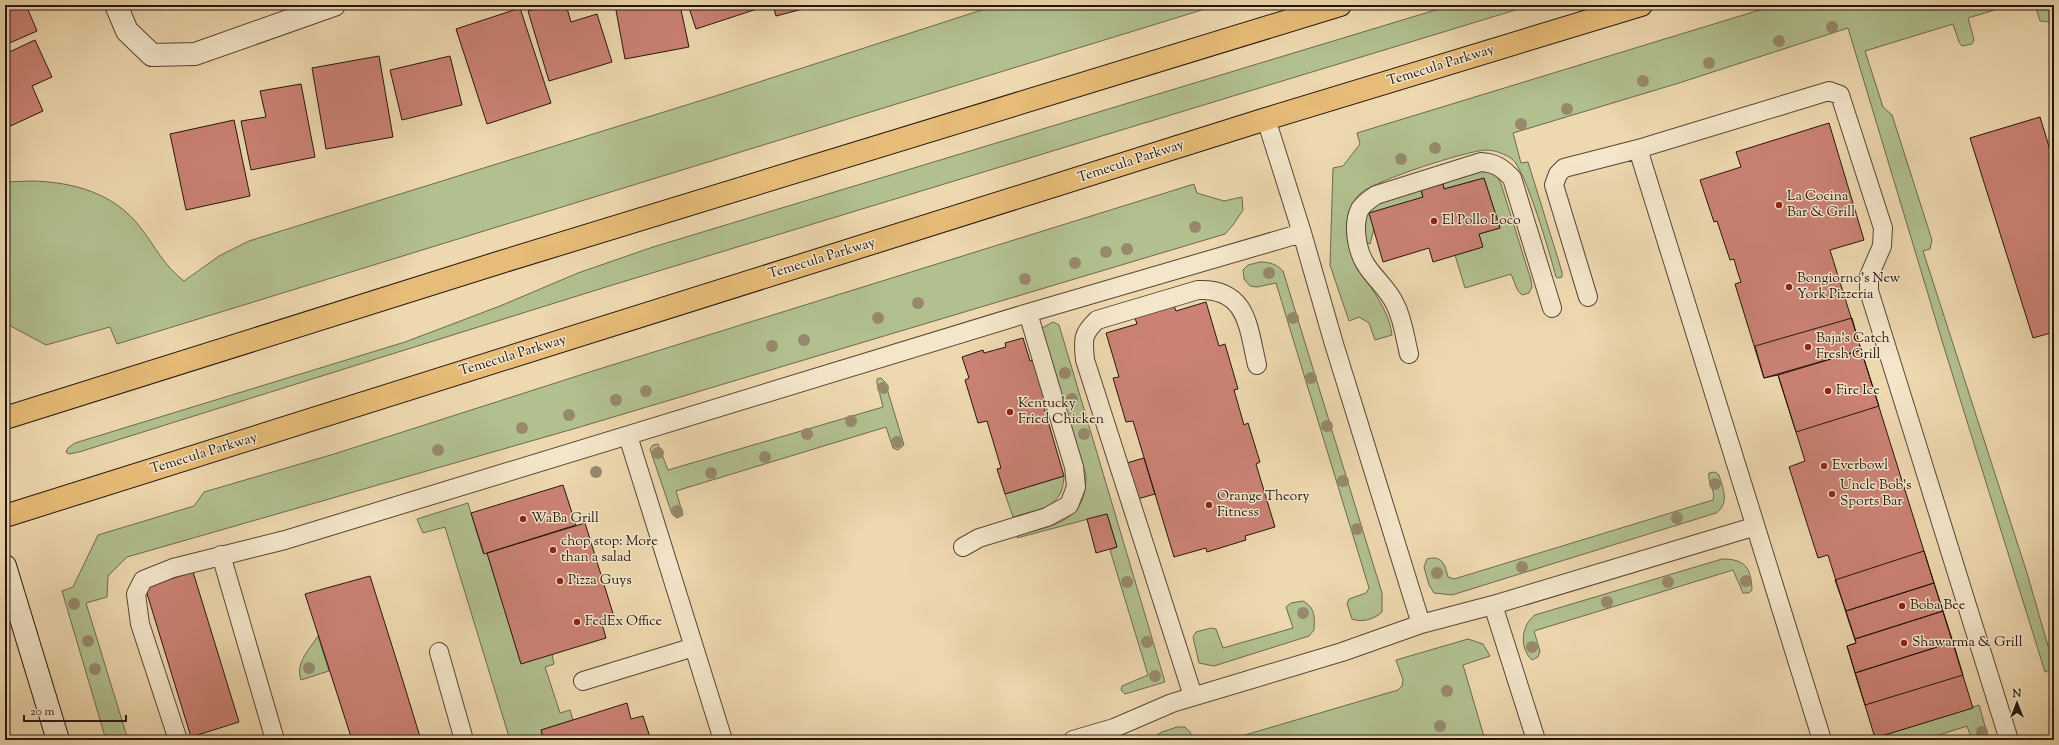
<svg xmlns="http://www.w3.org/2000/svg" width="2059" height="745" viewBox="0 0 2059 745" font-family="'Sorts Mill Goudy',serif">
  <rect width="100%" height="100%" fill="#eed8af"/>
  <filter id="stains"><feTurbulence type="fractalNoise" baseFrequency=".005" numOctaves="4"/><feColorMatrix values="0 0 0 0 .2 0 0 0 0 .09 0 0 0 0 .02 0 0 0 .5 -.17"/></filter>
  <radialGradient id="worn" r=".72"><stop offset=".6" stop-color="#630" stop-opacity="0"/><stop offset="1" stop-color="#630" stop-opacity=".3"/></radialGradient>
  <!-- green -->
  <path fill="#b2c090" stroke="#6c6b4f" d="M997,5H1218L117,344L110,327L46,345L5,323V182C14,182 23,181 32,181C73,182 114,193 140,227C155,246 164,266 184,281L219,256L249,241L725,93Z
    M1452,5H1532L606,287L79,452L69,454L66,452L68,448L75,443L405,342L500,306L578,273L653,247Z
    M1776,5H2011L1968,18L1974,40L1972,44L1962,46L1959,42L1953,24L1865,51L1883,107L1892,115L1932,240L1930,249L1923,251L2027,573L2048,646L2054,645V668L2045,672L1943,344L1848,28L1679,83L1513,133L1521,163L1528,162L1562,272V277L1558,278L1556,277C1551,257 1525,168 1512,159C1505,154 1495,150 1486,150C1466,151 1376,180 1361,193C1353,199 1348,213 1347,223C1343,267 1387,293 1392,335L1375,340L1369,323L1359,317L1349,321L1330,265L1333,168L1343,166L1360,144L1357,133Z
    M2035,5H2053V18L2049,22L2040,21Z
    M1486,171L1497,176L1501,184L1531,280L1532,287L1529,293L1522,295L1518,291L1511,274L1465,288L1455,255L1482,247L1479,234L1500,228L1484,178L1444,189L1443,184L1476,172Z
    M1194,184L1197,193L1224,201L1242,197L1243,210L1233,225L1225,234L580,427L127,557L108,576L107,597L86,603L128,740H106L62,591L73,587L98,535L194,506L204,492L334,454L596,370Z
    M1421,190L1423,197L1374,229L1370,244L1365,242C1365,233 1362,223 1366,214C1372,201 1407,194 1421,190Z
    M1260,262C1270,262 1276,264 1283,271L1382,593V612C1375,619 1362,623 1352,619L1347,604L1349,599L1366,593L1369,588L1276,283L1257,287L1250,286L1244,279L1243,270L1248,265Z
    M1053,322L1059,325L1165,682L1125,694L1121,690L1122,686L1148,675L1110,550L1117,547L1107,514L1017,538L1019,535C1055,525 1087,521 1086,475L1042,334V328Z
    M881,378L885,382L904,445L898,450L893,448L886,427L676,491L683,515L677,518L672,514L650,449L653,445L658,444L668,470L883,407L877,383V379Z
    M1715,472L1719,475C1723,489 1730,503 1716,513L1452,595L1434,593L1429,585L1424,567L1427,559C1442,555 1445,564 1448,577L1454,579L1713,500C1716,491 1707,482 1709,473Z
    M1064,476C1063,509 1039,509 1013,517L1005,494Z
    M468,503L483,553H487L521,663L552,654L554,664L545,667L560,713L570,710L573,720L541,730L544,740H510L445,527L423,533L417,519Z
    M1722,559C1745,559 1751,567 1752,590L1749,593H1743L1733,570L1534,631L1540,651L1538,657L1532,660C1519,648 1521,625 1535,615Z
    M1303,601C1315,607 1315,618 1314,630L1309,636L1214,666L1199,663L1193,637L1196,632L1211,628L1216,629L1223,648L1293,628L1286,607L1291,603Z
    M318,636L329,671L301,680C295,663 309,650 318,636Z
    M1468,639L1483,644L1490,656L1463,665L1485,740H1228L1398,690L1402,686L1403,680L1396,660Z
    M1979,705L1989,740H1972L1967,726L1923,740H1872L1875,738Z
    M1177,727H1185L1190,732L1193,740H1149L1162,732Z"/>
  <!-- building -->
  <path fill="#cb8275" stroke="#25160e" d="M5,5H26L37,31L5,45Z
    M549,5H566L571,22L597,14L612,62L549,81L528,11Z
    M615,5H680L689,47L625,59Z
    M688,5H762L763,7L696,29Z
    M773,5H818L776,16Z
    M520,8L551,103L487,124L456,29Z
    M35,40L52,77L32,86L43,111L6,128L5,54Z
    M379,56L393,137L326,149L312,68Z
    M450,56L462,105L402,120L390,70Z
    M301,84L315,157L251,170L241,121L266,117L260,91Z
    M2040,117L2054,163V332L2033,338L1970,138Z
    M234,120L250,196L186,210L170,134Z
    M1829,123L1864,240L1830,250L1973,708L1875,738L1847,646L1856,643L1848,619L1828,555L1818,558L1789,467L1805,461L1796,432L1778,375L1764,378L1735,284L1741,282L1737,270L1734,259L1730,260L1717,221L1714,222L1700,180L1741,167L1736,152Z
    M1484,178L1500,228L1479,234L1483,247L1433,262L1429,248L1383,262L1369,213L1423,197L1421,190L1443,184L1444,189Z
    M1206,302L1219,346L1225,344L1238,389L1234,390L1244,425L1248,423L1260,462L1256,464L1275,527L1245,536L1246,540L1207,552L1206,548L1174,557L1133,421L1126,422L1113,378L1119,377L1106,333L1137,324L1135,318L1174,306L1176,311Z
    M1852,318L1861,350L1764,378L1755,346Z
    M1023,338L1030,361L1036,360L1049,402L1043,404L1064,476L1005,494L997,469L1001,468L987,421L978,423L965,380L969,378L962,357L983,350L984,353L1006,347L1005,343Z
    M1861,350L1879,406L1796,432L1778,375Z
    M1144,458L1155,494L1127,502L1116,466Z
    M563,485L576,525L484,554L471,513Z
    M1107,514L1117,547L1096,553L1087,519Z
    M585,523L615,620L602,624L606,638L521,664L487,553Z
    M1924,551L1934,583L1846,611L1835,580Z
    M193,572L239,722L191,737L145,587Z
    M370,576L398,665L421,740H352L305,594Z
    M1934,583L1943,611L1855,639L1846,611Z
    M1943,611L1953,642L1855,673L1847,646L1856,643L1855,639Z
    M1953,642L1963,675L1865,705L1855,673Z
    M627,703L631,719L643,716L651,740H544L541,730Z"/>
  <g fill="none" stroke-linecap="round" stroke-linejoin="round">
    <defs>
      <path id="service" d="M1638,149C1698,346 1760,543 1822,740
        M1302,233L1334,344L1421,624
        M1588,297L1554,185L1558,174L1564,168L1638,149L1829,91L1840,95L1883,228L1882,246L1869,276V291L2009,740
        M1409,354C1405,338 1403,319 1395,304C1388,289 1375,279 1366,265C1357,251 1352,225 1360,209C1364,203 1370,199 1376,195L1481,162C1496,163 1502,168 1512,178L1552,308
        M628,436L723,740
        M963,547L979,538L1047,517L1069,505L1076,487L1074,467L1028,313
        M221,555L275,740
        M1493,605L1536,740
        M439,652L464,740
        M583,681L694,647
        M1193,696L1085,360C1083,340 1082,334 1097,320L1198,290C1247,288 1248,326 1257,365
        M178,740L140,624L136,594L143,580L173,568L285,540L1028,313L1302,233L1266,119
        M1073,740L1114,728L1172,703L1342,652L1421,624L1493,605L1753,527"/>
      <path id="minor" d="M116,5L127,31L152,55L195,54L334,5"/>
      <path id="secondary" d="M5,566L58,740"/>
      <path id="primary" d="M5,418L501,262L1340,5
        M5,516L1266,119L1641,5"/>
    </defs>
    <!-- service casing -->
    <use href="#service" stroke="#574636" stroke-width="20"/>
    <!-- minor casing -->
    <use href="#minor" stroke="#574636" stroke-width="24"/>
    <!-- secondary casing -->
    <use href="#secondary" stroke="#25160e" stroke-width="24"/>
    <!-- primary casing -->
    <use href="#primary" stroke="#25160e" stroke-width="24"/>
    <!-- service -->
    <use href="#service" stroke="#f4e6cb" stroke-width="18"/>
    <!-- minor -->
    <use href="#minor" stroke="#f4e6cb" stroke-width="22"/>
    <!-- secondary -->
    <use href="#secondary" stroke="#f4e6cb" stroke-width="22"/>
    <!-- primary -->
    <use href="#primary" stroke="#e7bc78" stroke-width="22"/>
  </g>
  <!-- trees -->
  <g fill="#97896c">
    <circle cx="1832" cy="27" r="6"/>
    <circle cx="1779" cy="41" r="6"/>
    <circle cx="1709" cy="63" r="6"/>
    <circle cx="1643" cy="81" r="6"/>
    <circle cx="1567" cy="109" r="6"/>
    <circle cx="1521" cy="124" r="6"/>
    <circle cx="1435" cy="148" r="6"/>
    <circle cx="1401" cy="159" r="6"/>
    <circle cx="1195" cy="227" r="6"/>
    <circle cx="1127" cy="249" r="6"/>
    <circle cx="1106" cy="252" r="6"/>
    <circle cx="1075" cy="263" r="6"/>
    <circle cx="1269" cy="273" r="6"/>
    <circle cx="1025" cy="279" r="6"/>
    <circle cx="918" cy="303" r="6"/>
    <circle cx="878" cy="318" r="6"/>
    <circle cx="1293" cy="318" r="6"/>
    <circle cx="804" cy="340" r="6"/>
    <circle cx="772" cy="346" r="6"/>
    <circle cx="1065" cy="373" r="6"/>
    <circle cx="1311" cy="378" r="6"/>
    <circle cx="883" cy="388" r="6"/>
    <circle cx="646" cy="391" r="6"/>
    <circle cx="1072" cy="399" r="6"/>
    <circle cx="616" cy="400" r="6"/>
    <circle cx="569" cy="415" r="6"/>
    <circle cx="851" cy="421" r="6"/>
    <circle cx="1327" cy="426" r="6"/>
    <circle cx="522" cy="428" r="6"/>
    <circle cx="807" cy="434" r="6"/>
    <circle cx="1084" cy="434" r="6"/>
    <circle cx="897" cy="442" r="6"/>
    <circle cx="438" cy="450" r="6"/>
    <circle cx="658" cy="453" r="6"/>
    <circle cx="765" cy="457" r="6"/>
    <circle cx="596" cy="472" r="6"/>
    <circle cx="711" cy="473" r="6"/>
    <circle cx="1343" cy="481" r="6"/>
    <circle cx="1715" cy="484" r="6"/>
    <circle cx="677" cy="511" r="6"/>
    <circle cx="1677" cy="518" r="6"/>
    <circle cx="1357" cy="529" r="6"/>
    <circle cx="1522" cy="567" r="6"/>
    <circle cx="1437" cy="573" r="6"/>
    <circle cx="1746" cy="581" r="6"/>
    <circle cx="1127" cy="582" r="6"/>
    <circle cx="1668" cy="582" r="6"/>
    <circle cx="1607" cy="602" r="6"/>
    <circle cx="74" cy="604" r="6"/>
    <circle cx="1303" cy="613" r="6"/>
    <circle cx="88" cy="641" r="6"/>
    <circle cx="1147" cy="642" r="6"/>
    <circle cx="1532" cy="647" r="6"/>
    <circle cx="309" cy="668" r="6"/>
    <circle cx="95" cy="669" r="6"/>
    <circle cx="1155" cy="676" r="6"/>
    <circle cx="1447" cy="691" r="6"/>
    <circle cx="1440" cy="726" r="6"/>
    <circle cx="1982" cy="732" r="6"/>
  </g>
  <!-- markers -->
  <g fill="#8f2418" stroke="#f4e6cb" stroke-width="1.5">
    <circle cx="1779" cy="205" r="4"/>
    <circle cx="1434" cy="221" r="4"/>
    <circle cx="1789" cy="287" r="4"/>
    <circle cx="1808" cy="347" r="4"/>
    <circle cx="1828" cy="391" r="4"/>
    <circle cx="1010" cy="412" r="4"/>
    <circle cx="1824" cy="466" r="4"/>
    <circle cx="1832" cy="494" r="4"/>
    <circle cx="1209" cy="505" r="4"/>
    <circle cx="523" cy="519" r="4"/>
    <circle cx="553" cy="550" r="4"/>
    <circle cx="560" cy="581" r="4"/>
    <circle cx="1902" cy="606" r="4"/>
    <circle cx="577" cy="622" r="4"/>
    <circle cx="1904" cy="643" r="4"/>
  </g>
  <g text-anchor="middle" dominant-baseline="central" stroke-width="3" stroke-linejoin="round" paint-order="stroke">
    <!-- street labels -->
    <g font-size="14" fill="#25160e" stroke="#f4e6cb">
      <text transform="translate(1441 66) rotate(-17)">Temecula Parkway</text>
      <text transform="translate(1131 162) rotate(-18)">Temecula Parkway</text>
      <text transform="translate(822 259) rotate(-17)">Temecula Parkway</text>
      <text transform="translate(513 356) rotate(-17)">Temecula Parkway</text>
      <text transform="translate(204 454) rotate(-17)">Temecula Parkway</text>
    </g>
    <!-- poi labels -->
    <g font-size="14" fill="#25160e" stroke="#f4e6cb" text-anchor="start">
      <text x="1787" y="197">La Cocina<tspan x="1787" dy="16">Bar &amp; Grill</tspan></text>
      <text x="1442" y="221">El Pollo Loco</text>
      <text x="1797" y="279">Bongiorno's New<tspan x="1797" dy="16">York Pizzeria</tspan></text>
      <text x="1816" y="339">Baja’s Catch<tspan x="1816" dy="16">Fresh Grill</tspan></text>
      <text x="1836" y="391">Fire Ice</text>
      <text x="1018" y="404">Kentucky<tspan x="1018" dy="16">Fried Chicken</tspan></text>
      <text x="1832" y="466">Everbowl</text>
      <text x="1840" y="486">Uncle Bob’s<tspan x="1840" dy="16">Sports Bar</tspan></text>
      <text x="1217" y="497">Orange Theory<tspan x="1217" dy="16">Fitness</tspan></text>
      <text x="531" y="519">WaBa Grill</text>
      <text x="561" y="542">chop stop: More<tspan x="561" dy="16">than a salad</tspan></text>
      <text x="568" y="581">Pizza Guys</text>
      <text x="1910" y="606">Boba Bee</text>
      <text x="585" y="622">FedEx Office</text>
      <text x="1912" y="643">Shawarma &amp; Grill</text>
    </g>
  </g>
  <!-- margin -->
  <rect width="2059" height="745" fill="none" stroke="#eed8af" stroke-width="20"/>
  <rect x="6" y="6" width="2047" height="733" fill="none" stroke="#25160e" stroke-width="2"/>
  <rect x="10" y="10" width="2039" height="725" fill="none" stroke="#25160e"/>
  <!-- north arrow -->
  <g transform="translate(2017 703)" stroke="#f4e6cb" stroke-width="3" paint-order="stroke">
  <path d="M0-3L7 15L0 10L-7 15Z" fill="#25160e"/>
  <text y="-6" font-size="11" font-weight="bold" text-anchor="middle" fill="#25160e">N</text>
  </g>
  <!-- scale -->
  <path d="M24 715v6h102v-6" fill="none" stroke="#25160e" stroke-width="2"/>
  <text x="30" y="715" font-size="12" fill="#25160e" stroke="#f4e6cb" stroke-width="3" paint-order="stroke">20 m</text>
  <rect width="100%" height="100%" filter="url(#stains)"/>
  <rect width="100%" height="100%" fill="url(#worn)"/>
</svg>
